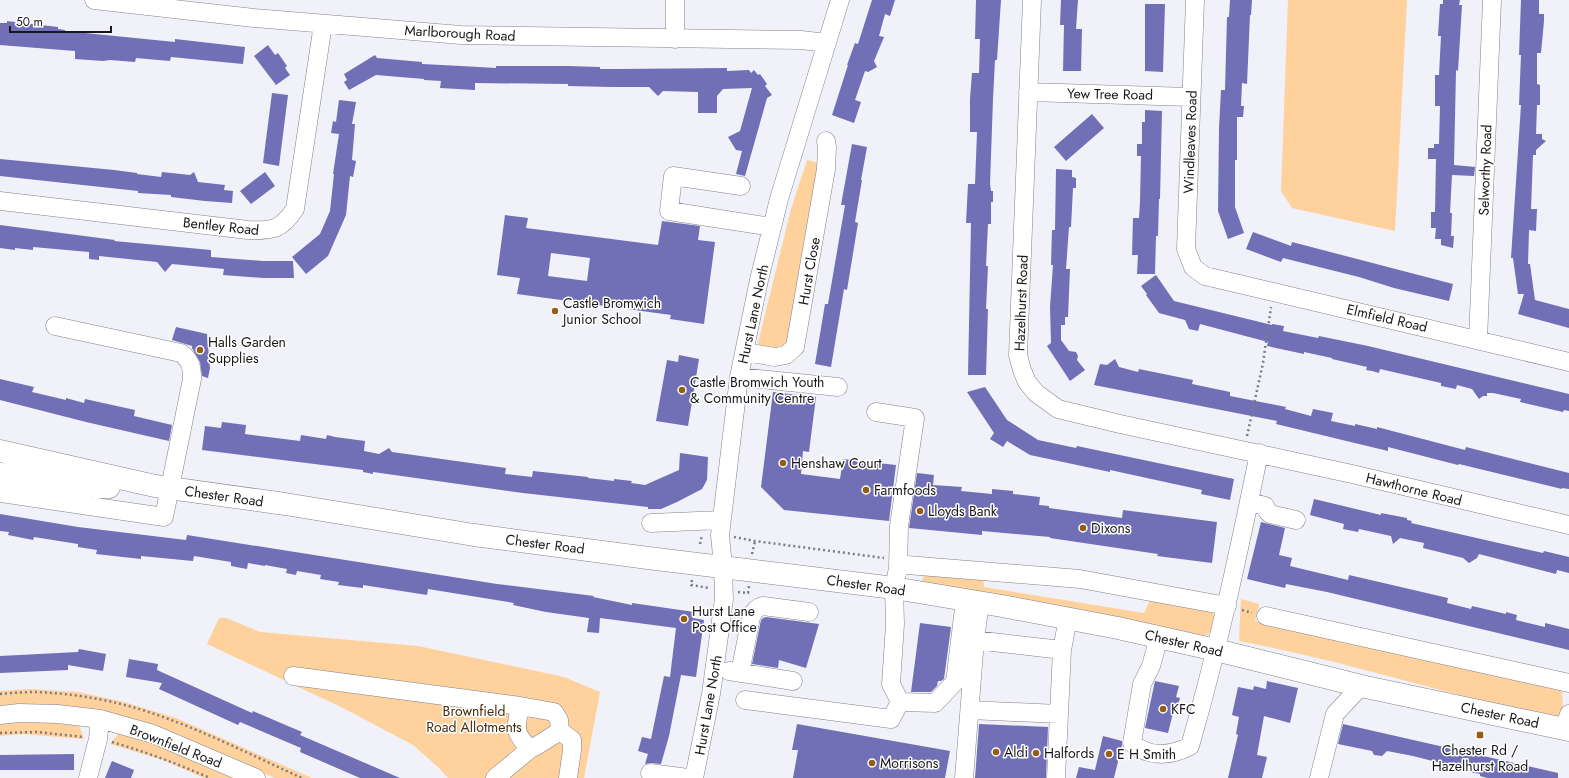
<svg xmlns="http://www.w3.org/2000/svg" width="1569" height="778" viewBox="0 0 1569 778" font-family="Jost,sans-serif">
  <rect width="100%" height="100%" fill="#f0f1f9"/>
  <!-- green -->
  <path fill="#ffd19c" d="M1288,0H1407L1395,231L1292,208L1281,191Z
    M807,160L819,163L790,341L785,350L762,351L758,343L791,209Z
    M926,572L983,577L984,587L1144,613L1150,600L1212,611C1219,624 1215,633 1201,637L921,582Z
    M1241,599L1259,604L1255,621L1562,691L1563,710L1556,719C1450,695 1346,661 1239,641Z
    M219,618H226L260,632L418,646L564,677L600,692L584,778H448L438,767L413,745L343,708L207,644Z
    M31,689L78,692L124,702L176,718L312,778H275L99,710L60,705H0V691Z
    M39,720L79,725L84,739L22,734L0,736V721Z
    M119,733L134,736L237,778H204L163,760L110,744Z"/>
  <!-- building -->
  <path fill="#716fb5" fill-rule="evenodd" d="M872,0H895L890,16L885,14L879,36L884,37L874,61L877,67L868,72L865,71L855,100L861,102L854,123L832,115L848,65H847L855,43L858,44Z
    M976,0H1001L997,60H995L993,99L990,184L991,191H993V202H991V224H988L987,244L986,266H988L986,309H988L986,375H968L971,223H966L968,184H975L977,132H970V99L972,73H979L980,39H975Z
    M1061,0H1078L1076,29H1082L1081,71H1063L1064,25H1060Z
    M1230,0H1252L1251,15H1250L1247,84L1242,83L1241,106H1244L1243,117H1237V160H1235V207L1244,233L1228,239L1218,211L1219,128L1221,90H1225L1227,17H1229Z
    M1443,0H1460L1459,5H1462L1458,71L1456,70L1454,165L1475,167L1474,176L1452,175L1450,213H1452L1451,236H1454L1453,248L1441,245V239H1435L1436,228H1431V212H1435L1436,159H1428V148H1434V144H1439L1440,106H1435V75H1439L1441,36H1438L1440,4H1443Z
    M1521,0H1539V14H1544V21L1541,53H1537V84L1540,85V105H1537L1536,134H1542V139L1546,141L1536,150V155H1533L1531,209H1537L1536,231L1529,230L1528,264H1530L1535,300L1569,309V328L1518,314L1524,294H1518L1513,258H1511L1521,105H1519L1521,55H1519Z
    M1145,4H1165L1163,72L1145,71Z
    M7,21L58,27V29L65,30V31L175,42V39L245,47L243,64L171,57L170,61L136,58L135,62L110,60L103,61L75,59V51L0,45V23H7Z
    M268,45L275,55L278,53L287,66L285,68L290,75L276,85L254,56Z
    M375,55L377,58L422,62V64L461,66L496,68V66H568L600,67V69H619L727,68V71L749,70L751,73L754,70L758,75L760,74L767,84L765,86L772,95L767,98L745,176L736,174L742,151L736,150L728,137L740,131L752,88L723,89L717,96V113H698V92L663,91L658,96L649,87H611L568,86V84L475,83V90L440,88L441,81L424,80V79L376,75L349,90L344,82L347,80L344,74Z
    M272,93L288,95L279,166L263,163Z
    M339,100L356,102L352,124H355L352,160L356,161L353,177L350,176L346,215L328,256L306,274L292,257L320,234L330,211L334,174H333L339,134L331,133L333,121L336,122Z
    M1145,110L1162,111L1160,199H1159L1158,236H1156L1155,274H1137L1138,255H1132L1133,218H1139L1140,202L1141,156H1137V144H1142V122H1145Z
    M1092,114L1104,128L1066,161L1054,147Z
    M852,144L867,147L861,180H862L855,222L858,223L847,290L844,289L831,367L815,364L825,304H828L845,205H841Z
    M0,159L114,170L137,173V174L161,177L162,172L190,175L194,172L198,182L225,185L224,190L233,191L232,203L205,201L171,197V195L138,193V191L0,176Z
    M1056,169L1072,170V177L1076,178V188H1073L1071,227H1069L1066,269H1070L1068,317H1065V325H1061V340L1069,351L1076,352L1078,356L1077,360L1085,370L1070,381L1047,346L1051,343L1050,307L1053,265H1051L1052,230H1055Z
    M265,172L275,186L251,204L240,191Z
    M505,215L528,218L526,228L658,245L662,221L700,226L698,240L715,242L704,324L670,319L671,315L517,294L520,278L497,275ZM551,253L590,258L587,281L548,276Z
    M0,225L115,240L114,241L211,250V257L263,261H293L294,278H263L223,275L224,269L172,264L165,272L157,262L99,256V260L89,259V252L33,247V250L15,248V250L0,248Z
    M1253,232L1291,246L1292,242L1453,284L1449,301L1394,288L1359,277L1283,258L1281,262L1246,249Z
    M1156,275L1174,301L1272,325V324L1284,326L1283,331L1318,338L1319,336L1368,346L1569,394V411L1564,410L1563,412L1520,402L1521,399L1493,393H1487V396H1483L1479,399L1472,389L1457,385L1456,389L1441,386V383L1380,369L1379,373L1372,371L1366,370L1367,367L1332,359V358L1304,352V354L1267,346L1268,342L1200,324L1198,331L1189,329L1185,320L1159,313L1146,295L1147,294L1141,286Z
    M176,327L207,334L210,368L208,378L202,376L200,362L192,348V346L172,340Z
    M679,355L699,359L688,426L656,421L667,360L678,362Z
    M1115,359L1119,367L1138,372L1139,369L1193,380L1192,384L1230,392V396L1286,407L1285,409L1311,416L1313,409L1333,413L1331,421L1355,426V424L1377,429V427L1465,450L1466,447L1569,473V489L1562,488V489L1459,464L1458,465L1388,447V451L1276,424L1277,421L1094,385L1100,364L1107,365Z
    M0,379L34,387L32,392L66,400V398L84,403L85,399L135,410L134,416L172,425L169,441L86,422L0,400Z
    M985,387L1007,420L1038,440L1076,448L1077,446L1234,479L1230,500L1201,494L1202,490L1110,470V472L1030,455L1007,441L1003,447L990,439L994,433L967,392Z
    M773,392L816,397L809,452L803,451L801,474L840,479L843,459L896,465L889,521L784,510L761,487Z
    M222,422L246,425L245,434L300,441L301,435L326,439L327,435L335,437L365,441L364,451L379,454L389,448L392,452L506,468L505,474L532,477L533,471L588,477V478L614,481V479L632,481L631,483L645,485L679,470L680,453L708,457L707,480L702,489L677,502L661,509H648V507L523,493L373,472V474L363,472V470L202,450L205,426L221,428Z
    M917,473L934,475L933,485L962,487L961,491L992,494V489L1013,491V494L1040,497L1039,505L1049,506V508L1122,518L1123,510L1217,522L1212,563L1157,556L1158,554L1050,538V537L982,531V535L909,528Z
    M1314,499L1381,515V513L1407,518V520L1412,521L1411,523L1543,553L1544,551L1569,557V573L1557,570L1556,574L1479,554L1477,558L1469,563L1463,558L1423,548L1424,543L1400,538L1393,544L1391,536L1359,529L1358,532L1343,529L1344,524L1310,515Z
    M0,514L78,527L186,540L187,535L497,584L594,596L593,597L632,605V603L694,612L693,618L704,620L696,677L681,675L669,736L661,764L651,763L645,764L648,754L638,751L642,737L651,739L664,676L670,677L676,628L600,618L599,633L587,632L589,618L546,612L513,605L514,603L428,589L427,595L363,585V588L338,585L339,582L320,579L321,575L297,571L296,575L286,573L287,569L265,565V566L248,563L247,569L231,566V562L194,556L193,561L141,556V559L96,554L97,550L78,547V544L34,537L33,540L8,535L9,532L0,531Z
    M1261,522L1285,528L1279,555L1292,558L1290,566L1348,580L1349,575L1448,598L1447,603L1471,609L1472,606L1506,614V612L1517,615L1516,620L1545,627V623L1569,629V650L1327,592L1286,584L1285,588L1247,579Z
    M766,617L819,624L806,668L779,660L778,668L752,664L761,620L763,618Z
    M920,623L951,627L944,679L941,681H938L937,686L931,692H911Z
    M79,649L106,654L103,671L68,665V670L0,673V656L78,652Z
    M129,659L158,664L157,670L252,713L253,711L302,732L300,735L400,778H360L300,752L301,748L240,722L238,725L159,689L162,683L126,677Z
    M1155,681L1179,686L1176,697L1180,698L1176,713H1173L1168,733L1145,728Z
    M1267,681L1298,688L1290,723L1264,716L1257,755L1267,757L1262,778H1228L1238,735L1236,734L1239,717L1232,715L1238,687L1253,690L1254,686L1266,689Z
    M797,724L950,751L945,778H793L798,750H792Z
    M979,724L1048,727L1046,778H975Z
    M1343,724L1558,773V778H1487L1480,776V774L1464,771V769L1413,756L1387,751L1382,756L1374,755L1372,751L1338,744Z
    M1103,736L1122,741V745L1114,778H1076L1079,767L1095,770Z
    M74,754V770H0V755Z
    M112,761L134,770L131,778H105Z"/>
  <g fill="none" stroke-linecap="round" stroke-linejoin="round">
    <defs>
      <path id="minor" d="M94,0L254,18L461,35L801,40L827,43
        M1032,0L1018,355L1022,370L1027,382L1036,393L1058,409L1120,424L1352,474L1569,525
        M1195,0L1186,249L1193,267L1205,276L1569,362
        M675,39V0
        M1028,92L1191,97
        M741,186L673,176L669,211L772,227
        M0,201L248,230C273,231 281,230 295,209L323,24
        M1478,340L1492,0
        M745,352L775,357L786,355L795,347L826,169L827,147L826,141
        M739,377L838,387
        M876,412L915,418L899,526L898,568
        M0,493L164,517L192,379C192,367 191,361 181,353L55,326
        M1249,502L1265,506L1268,512L1270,514L1296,520
        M651,523L721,520
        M965,600L955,682L935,703L900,702L891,684L895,624L894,588L898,568L907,565L1080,579L1227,606
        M1266,616L1569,683
        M1159,637L1151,666L1142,684L1132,743C1149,758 1171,756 1190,746C1218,649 1239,551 1259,453
        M975,640L1062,650
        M729,671L793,681
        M740,673L751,617C754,611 756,608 763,606L809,612
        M293,676L520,706
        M745,700L891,719L900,702
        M970,710L1059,714L1062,650L1068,618
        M0,715L19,713L58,714L100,719L153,734L256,778
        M1564,729L1569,714
        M560,731L572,740V750L568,778
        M650,773L688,778
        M88,778L98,739L100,719
        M495,778L530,749L538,745L560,731L559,720L554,712L520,706C516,728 513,732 530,749
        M694,778L711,694L724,599L723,566L720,535L739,377L759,280L779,199L840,0
        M964,778L975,640L980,602
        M1056,778L1059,714
        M1319,778L1335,714L1361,686"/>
      <path id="major" d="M0,451L155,486L285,504L474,535L648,558L894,588L1002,606L1118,628L1216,650L1361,686L1569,730
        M0,474L96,487H109"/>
    </defs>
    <!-- minor casing -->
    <use href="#minor" stroke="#82828a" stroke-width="19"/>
    <!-- major casing -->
    <use href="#major" stroke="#82828a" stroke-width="23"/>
    <!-- path -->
    <path stroke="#7c7c81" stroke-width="2.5" stroke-dasharray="2 3" stroke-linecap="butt" d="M1247,436L1263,363L1271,307
      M734,537L755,541L884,558
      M700,544L702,535
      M752,554L755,541
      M692,580L691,585L709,588
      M738,592L748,593L749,586
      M1242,610L1252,613
      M0,694C12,693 24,692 36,692C63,693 91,697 117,703C182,719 242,751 302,778
      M0,733L37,732L83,737
      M112,742C146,752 178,764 210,778"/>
    <!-- minor -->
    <use href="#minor" stroke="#fff" stroke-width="18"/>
    <!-- major -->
    <use href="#major" stroke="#fff" stroke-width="22"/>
  </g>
  <!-- markers -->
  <g fill="#935f12" stroke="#fff" stroke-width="1.5">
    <circle cx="555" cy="311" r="4"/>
    <circle cx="200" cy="350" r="4"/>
    <circle cx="682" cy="390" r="4"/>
    <circle cx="783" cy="463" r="4"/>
    <circle cx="866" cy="490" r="4"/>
    <circle cx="920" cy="511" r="4"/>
    <circle cx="1083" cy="528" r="4"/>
    <circle cx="684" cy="619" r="4"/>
    <circle cx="1163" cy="709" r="4"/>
    <rect x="1476" y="731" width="8" height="8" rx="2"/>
    <circle cx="996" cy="752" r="4"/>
    <circle cx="1036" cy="753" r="4"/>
    <circle cx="1109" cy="754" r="4"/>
    <circle cx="872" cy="763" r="4"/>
  </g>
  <g text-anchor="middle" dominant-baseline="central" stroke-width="3" stroke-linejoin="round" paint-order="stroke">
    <!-- street labels -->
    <g font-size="14" fill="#171719" stroke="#fff">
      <text transform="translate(460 33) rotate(3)">Marlborough Road</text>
      <text transform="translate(1110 94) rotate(1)">Yew Tree Road</text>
      <text transform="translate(1190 142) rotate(-88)">Windleaves Road</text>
      <text transform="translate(1485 170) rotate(-88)">Selworthy Road</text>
      <text transform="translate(221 226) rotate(6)">Bentley Road</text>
      <text transform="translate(809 271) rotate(-80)">Hurst Close</text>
      <text transform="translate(1021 303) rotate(-88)">Hazelhurst Road</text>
      <text transform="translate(753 314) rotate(-78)">Hurst Lane North</text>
      <text transform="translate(1387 318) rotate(13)">Elmfield Road</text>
      <text transform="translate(1414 489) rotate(14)">Hawthorne Road</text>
      <text transform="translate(224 496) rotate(8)">Chester Road</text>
      <text transform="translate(545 544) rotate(7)">Chester Road</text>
      <text transform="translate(866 585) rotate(8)">Chester Road</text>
      <text transform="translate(1184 643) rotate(13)">Chester Road</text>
      <text transform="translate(708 705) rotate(-80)">Hurst Lane North</text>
      <text transform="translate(1500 715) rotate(12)">Chester Road</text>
      <text transform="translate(176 746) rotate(21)">Brownfield Road</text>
    </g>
    <!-- poi labels -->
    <g font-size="14" fill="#171719" stroke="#fff" text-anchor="start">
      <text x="563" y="303">Castle Bromwich<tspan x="563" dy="16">Junior School</tspan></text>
      <text x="208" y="342">Halls Garden<tspan x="208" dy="16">Supplies</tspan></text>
      <text x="690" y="382">Castle Bromwich Youth<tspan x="690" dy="16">&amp; Community Centre</tspan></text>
      <text x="791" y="463">Henshaw Court</text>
      <text x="874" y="490">Farmfoods</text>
      <text x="928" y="511">Lloyds Bank</text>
      <text x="1091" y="528">Dixons</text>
      <text x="692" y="611">Hurst Lane<tspan x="692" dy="16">Post Office</tspan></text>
      <text x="1171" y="709">KFC</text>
      <text x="1480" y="750" text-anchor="middle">Chester Rd /<tspan x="1480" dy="16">Hazelhurst Road</tspan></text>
      <text x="1004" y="752">Aldi</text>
      <text x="1044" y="753">Halfords</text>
      <text x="1117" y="754">E H Smith</text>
      <text x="880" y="763">Morrisons</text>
    </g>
    <!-- park labels -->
    <g font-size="14" fill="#442d0f" stroke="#fff">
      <text x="474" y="711">Brownfield<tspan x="474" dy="16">Road Allotments</tspan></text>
    </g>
  </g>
  <!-- scale -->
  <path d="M10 26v6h101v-6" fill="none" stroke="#171719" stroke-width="2"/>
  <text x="16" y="26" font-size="12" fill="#171719" stroke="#ffffff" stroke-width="3" paint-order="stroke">50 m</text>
</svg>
